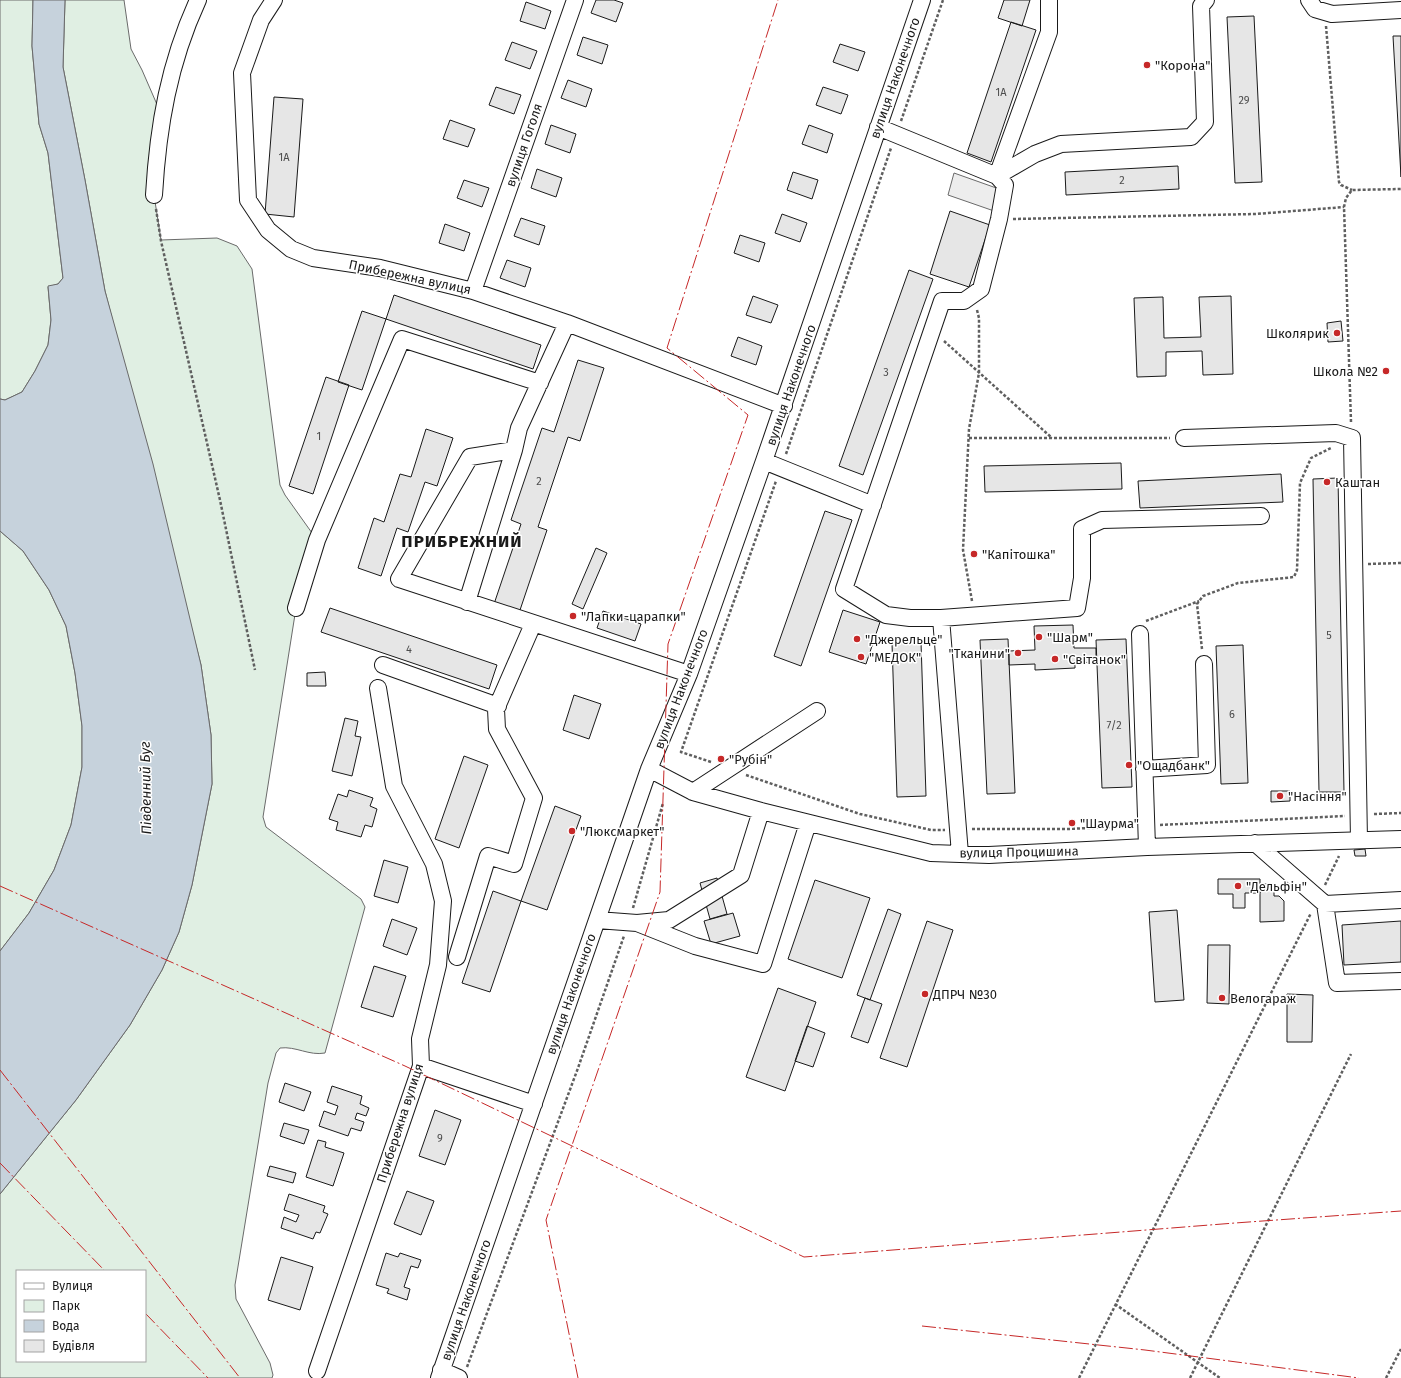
<svg xmlns="http://www.w3.org/2000/svg" width="1401" height="1378" viewBox="0 0 1401 1378" font-family="'Fira Sans',sans-serif">
  <rect width="100%" height="100%" fill="#fff"/>
  <!-- green -->
  <path fill="#e0efe3" stroke="#6a6a6a" fill-rule="evenodd" d="M0,0H33L32,46L39,124L48,153L63,278L58,284L48,287L51,320L48,345L35,371L22,392L5,400L0,399Z
    M65,0H124L131,49L142,70L162,116L154,195L161,240L217,238L237,246L252,269L280,485L285,495L317,540L296,608L263,817L266,827L361,899L365,907L325,1053C309,1056 296,1046 280,1048L276,1053L268,1083L235,1285L236,1299L270,1363L273,1375L272,1378H0V1194L76,1100L130,1025L162,970L179,932L192,885L212,784L211,735L201,665L105,291L85,180L63,67ZM17,1271H145V1361H17Z
    M0,531L23,551L49,590L66,626L75,673L82,726V767L71,825L54,870L29,913L0,951Z"/>
  <!-- parking -->
  <path fill="#ededed" stroke="#6a6a6a" d="M954,173L1002,190L997,212L948,195Z"/>
  <!-- water -->
  <path fill="#c6d2dc" stroke="#6a6a6a" d="M33,0H65L63,67L85,180L105,291L153,464L201,665L211,735L212,784L192,885L179,932L162,970L130,1025L76,1100L0,1194V951L29,913L54,870L71,825L82,767V726L75,673L66,626L49,590L23,551L0,531V399L5,400L22,392L35,371L48,345L51,320L48,286L58,284L63,278L48,153L39,124L32,46Z"/>
  <!-- building -->
  <path fill="#e6e6e6" stroke="#1a1a1a" d="M596,0H614L623,3L616,22L591,13Z
    M1004,0H1030L1022,26L998,18Z
    M526,2L551,11L545,29L520,21Z
    M1254,16L1262,182L1235,183L1227,17Z
    M1011,22L1036,30L991,162L967,153Z
    M1393,36H1401V177Z
    M583,37L608,45L602,64L577,55Z
    M512,42L537,51L530,69L505,60Z
    M840,44L865,52L858,71L833,62Z
    M568,80L592,89L586,107L561,98Z
    M496,87L521,95L514,114L489,105Z
    M823,87L848,95L841,114L816,105Z
    M274,97L303,99L294,217L265,214Z
    M450,120L475,129L468,147L443,139Z
    M551,125L576,134L570,153L545,144Z
    M809,125L833,134L827,153L802,144Z
    M1178,166L1179,189L1066,195L1065,172Z
    M537,169L562,178L556,197L531,188Z
    M793,172L818,180L812,199L787,190Z
    M464,180L489,188L482,207L457,198Z
    M950,211L990,225L969,287L930,274Z
    M782,214L807,223L800,242L775,233Z
    M521,218L545,226L539,245L514,236Z
    M445,224L470,233L464,251L439,243Z
    M740,235L765,243L759,262L734,253Z
    M507,260L531,268L525,287L500,278Z
    M909,270L933,279L863,475L839,466Z
    M394,295L541,345L533,369L386,319Z
    M753,296L778,305L771,323L746,315Z
    M1231,296L1233,374L1203,375L1202,351L1166,352V376L1137,377L1134,298L1163,297L1164,338L1201,337L1199,297Z
    M362,311L386,319L362,390L338,382Z
    M1341,321L1343,341L1328,342L1327,323Z
    M738,337L762,346L756,365L731,356Z
    M578,360L604,368L580,441L568,437L538,527L547,530L518,616L493,607L521,524L511,520L542,428L554,432Z
    M326,377L349,385L313,494L289,486Z
    M426,429L453,438L437,486L425,482L408,532L397,528L381,576L358,568L374,518L384,522L400,474L411,477Z
    M1121,463L1122,489L985,492L984,466Z
    M1281,474L1283,502L1140,508L1138,481Z
    M1338,478L1344,792H1319L1313,479Z
    M825,511L852,520L801,666L774,656Z
    M596,548L607,553L583,609L572,604Z
    M330,608L497,665L489,689L321,632Z
    M843,610L880,622L866,664L829,652Z
    M603,611L641,624L635,641L597,628Z
    M1073,625L1074,648H1096V662L1075,663V668L1035,670V664L1009,665V651L1035,650L1034,626Z
    M1008,639L1015,793L987,794L980,640Z
    M1126,639L1132,787L1102,788L1096,640Z
    M921,642L926,796L897,797L892,643Z
    M1243,645L1248,783L1221,784L1216,646Z
    M325,672L326,686H307V673Z
    M574,695L601,704L589,739L563,730Z
    M345,718L358,721L355,736L361,737L352,776L332,771Z
    M464,756L488,765L459,848L435,839Z
    M349,790L373,798L370,806L377,809L372,827L365,825L361,837L336,830L338,822L329,819L338,794L347,797Z
    M1271,791H1290V801L1271,802Z
    M555,806L581,816L547,910L521,901Z
    M1365,849L1366,856H1355L1354,850Z
    M384,860L408,867L398,903L374,896Z
    M717,878L727,914L710,919L700,883Z
    M1218,879H1260V893H1245V908H1233V894H1218Z
    M815,880L870,898L842,978L788,959Z
    M1260,884H1267L1274,891V896H1279L1284,901V921L1260,922Z
    M493,891L521,901L490,992L462,983Z
    M888,909L901,914L870,1000L857,995Z
    M1177,910L1184,1000L1155,1002L1149,912Z
    M733,913L740,936L711,944L704,921Z
    M392,919L417,928L407,955L383,946Z
    M927,921L953,930L907,1067L880,1058Z
    M1401,921V962L1344,965L1342,925Z
    M1208,945H1230L1229,1004L1207,1003Z
    M374,966L406,976L393,1017L361,1007Z
    M778,988L816,1002L785,1091L746,1077Z
    M1287,994L1313,995L1312,1042H1287Z
    M865,998L882,1004L868,1043L851,1037Z
    M807,1026L825,1033L813,1067L795,1061Z
    M285,1083L311,1092L304,1111L279,1102Z
    M332,1086L362,1096L360,1104L369,1108L366,1116L357,1113L355,1119L364,1122L361,1131L351,1128L348,1136L319,1126L324,1111L335,1115L338,1106L327,1102Z
    M435,1110L461,1120L445,1165L419,1156Z
    M284,1123L309,1130L304,1144L280,1136Z
    M318,1140L326,1142L325,1147L344,1153L333,1186L306,1177Z
    M270,1166L296,1173L293,1183L267,1176Z
    M407,1191L434,1201L421,1235L394,1224Z
    M289,1194L325,1206L323,1212L328,1214L320,1233L316,1232L313,1239L281,1228L284,1217L296,1222L299,1215L284,1210Z
    M386,1253L398,1257L400,1253L421,1260L418,1268L411,1266L404,1287L410,1289L407,1300L387,1293L389,1289L376,1285Z
    M281,1257L313,1267L300,1310L268,1300Z"/>
  <g fill="none" stroke-linecap="round" stroke-linejoin="round">
    <defs>
      <path id="minor" d="M274,0L261,20L242,73L248,200L268,230L291,249L313,258L380,268L473,291L567,323L784,406
        M1049,0V32L997,176L1005,185L999,219L981,289L964,301H942L844,589L886,615L910,618H941L1077,608L1082,578V529L1102,520L1261,516
        M1309,0L1315,9L1332,14L1401,10
        M878,127L997,176L1035,154L1061,144L1191,137L1205,122L1201,6L1206,0
        M154,195C158,126 169,63 198,0
        M473,291L575,0
        M567,323L519,428L514,450L470,457L399,579L689,674
        M1184,438L1336,433L1352,438L1359,840
        M764,461L873,505
        M467,602L514,450
        M296,608L317,540L402,339L540,383
        M941,618L960,854
        M1140,634L1147,847
        M383,665L498,706
        M649,769L693,792L761,811L931,853L989,855L1147,847L1401,839
        M1144,769L1207,765L1204,664
        M693,792L817,711
        M1255,843L1325,904L1337,983L1401,981
        M1325,904L1401,900
        M597,920L637,923L669,920L741,875L761,811
        M637,923L695,946L763,964L808,823
        M457,957L488,856L514,864L534,798L497,729L496,709L533,624
        M421,1066L534,1104
        M441,1370L459,1378
        M317,1371L421,1066L420,1039L438,965L443,901L434,864L394,786L378,688
        M439,1378L649,769L689,674L764,461L922,0"/>
    </defs>
    <!-- minor casing -->
    <use href="#minor" stroke="#1a1a1a" stroke-width="18"/>
    <!-- path -->
    <path stroke="#5f5f5f" stroke-width="2.5" stroke-dasharray="3 2" stroke-linecap="butt" d="M1326,26L1339,182L1341,185L1352,190
      M901,121L943,0
      M156,209L161,241L220,500L255,670
      M1013,219L1256,214L1344,207
      M944,341L1052,438
      M1351,422L1344,207L1346,198L1352,190L1401,189
      M969,438H1170
      M786,454L891,148
      M1368,564L1401,563
      M972,601L963,550L969,429L979,373V318L977,310
      M1146,621L1199,601
      M1202,649L1197,604L1203,596L1238,583L1294,577L1297,570L1300,483L1311,458L1331,448
      M711,762L681,752L776,481
      M746,775L860,814L931,830H945
      M1374,814L1401,813
      M1160,825L1345,816
      M972,829H1068L1133,826
      M1325,885L1339,856
      M633,908L663,803
      M1115,1304L1220,1378
      M467,1367L578,1068L624,936
      M1079,1378L1311,913
      M1190,1378L1351,1054
      M1386,1378L1401,1349"/>
    <!-- minor -->
    <use href="#minor" stroke="#fff" stroke-width="16"/>
    <!-- power -->
    <path stroke="#c62828" stroke-width="1" stroke-dasharray="14 3 2 3" stroke-linecap="butt" d="M0,886L405,1066L804,1257L1235,1223L1401,1211
      M0,1070L240,1378
      M0,1163L105,1271
      M145,1313L208,1378
      M922,1326L1145,1350L1359,1378
      M578,1378L546,1220L660,892L668,644L748,415L667,348L778,0"/>
  </g>
  <!-- markers -->
  <g fill="#c62828" stroke="#fff" stroke-width="1.5">
    <circle cx="1147" cy="65" r="4"/>
    <circle cx="1337" cy="333" r="4"/>
    <circle cx="1386" cy="371" r="4"/>
    <circle cx="1327" cy="482" r="4"/>
    <circle cx="974" cy="554" r="4"/>
    <circle cx="573" cy="616" r="4"/>
    <circle cx="1039" cy="637" r="4"/>
    <circle cx="857" cy="639" r="4"/>
    <circle cx="1018" cy="653" r="4"/>
    <circle cx="861" cy="657" r="4"/>
    <circle cx="1055" cy="659" r="4"/>
    <circle cx="721" cy="759" r="4"/>
    <circle cx="1129" cy="765" r="4"/>
    <circle cx="1280" cy="796" r="4"/>
    <circle cx="1072" cy="823" r="4"/>
    <circle cx="572" cy="831" r="4"/>
    <circle cx="1238" cy="886" r="4"/>
    <circle cx="925" cy="994" r="4"/>
    <circle cx="1222" cy="998" r="4"/>
  </g>
  <g text-anchor="middle" dominant-baseline="central" stroke-width="3" stroke-linejoin="round" paint-order="stroke">
    <!-- number labels -->
    <g font-size="11" fill="#4d4d4d">
      <text x="1001" y="92">1А</text>
      <text x="1244" y="100">29</text>
      <text x="284" y="157">1А</text>
      <text x="1122" y="180">2</text>
      <text x="886" y="372">3</text>
      <text x="319" y="436">1</text>
      <text x="539" y="481">2</text>
      <text x="1329" y="635">5</text>
      <text x="409" y="649">4</text>
      <text x="1232" y="714">6</text>
      <text x="1114" y="725">7/2</text>
      <text x="440" y="1138">9</text>
    </g>
    <!-- poi labels -->
    <g font-size="13" fill="#1a1a1a" stroke="#fff" text-anchor="start">
      <text x="1155" y="65">"Корона"</text>
      <text x="1329" y="333" text-anchor="end">Школярик</text>
      <text x="1378" y="371" text-anchor="end">Школа №2</text>
      <text x="1335" y="482">Каштан</text>
      <text x="982" y="554">"Капітошка"</text>
      <text x="581" y="616">"Лапки-царапки"</text>
      <text x="1047" y="637">"Шарм"</text>
      <text x="865" y="639">"Джерельце"</text>
      <text x="1010" y="653" text-anchor="end">"Тканини"</text>
      <text x="869" y="657">"МЕДОК"</text>
      <text x="1063" y="659">"Світанок"</text>
      <text x="729" y="759">"Рубін"</text>
      <text x="1137" y="765">"Ощадбанк"</text>
      <text x="1288" y="796">"Насіння"</text>
      <text x="1080" y="823">"Шаурма"</text>
      <text x="580" y="831">"Люксмаркет"</text>
      <text x="1246" y="886">"Дельфін"</text>
      <text x="933" y="994">ДПРЧ №30</text>
      <text x="1230" y="998">Велогараж</text>
    </g>
    <!-- street labels -->
    <g font-size="13" fill="#1a1a1a" stroke="#fff">
      <text transform="translate(895 78) rotate(-71)">вулиця Наконечного</text>
      <text transform="translate(524 145) rotate(-71)">вулиця Гоголя</text>
      <text transform="translate(410 277) rotate(12)">Прибережна вулиця</text>
      <text transform="translate(791 385) rotate(-71)">вулиця Наконечного</text>
      <text transform="translate(681 689) rotate(-69)">вулиця Наконечного</text>
      <text transform="translate(1019 852) rotate(-1)">вулиця Процишина</text>
      <text transform="translate(571 994) rotate(-71)">вулиця Наконечного</text>
      <text transform="translate(400 1123) rotate(-72)">Прибережна вулиця</text>
      <text transform="translate(466 1300) rotate(-71)">вулиця Наконечного</text>
    </g>
    <!-- water labels -->
    <g font-size="14" font-style="italic" fill="#1a1a1a" stroke="#fff">
      <text transform="translate(146 788) rotate(-91)">Південний Буг</text>
    </g>
    <!-- district labels -->
    <g font-size="17" font-weight="bold" letter-spacing="1" fill="#1a1a1a" stroke="#fff">
      <text x="462" y="541">ПРИБРЕЖНИЙ</text>
    </g>
  </g>
  <!-- legend -->
  <rect x="16" y="1270" width="130" height="92" fill="#ffffff" stroke="#a3a3a3"/>
  <rect x="24" y="1283" width="20" height="6" fill="#ffffff" stroke="#a3a3a3"/>
  <text x="52" y="1290" font-size="12" fill="#1a1a1a">Вулиця</text>
  <rect x="24" y="1300" width="20" height="12" fill="#e0efe3" stroke="#a3a3a3"/>
  <text x="52" y="1310" font-size="12" fill="#1a1a1a">Парк</text>
  <rect x="24" y="1320" width="20" height="12" fill="#c6d2dc" stroke="#a3a3a3"/>
  <text x="52" y="1330" font-size="12" fill="#1a1a1a">Вода</text>
  <rect x="24" y="1340" width="20" height="12" fill="#e6e6e6" stroke="#a3a3a3"/>
  <text x="52" y="1350" font-size="12" fill="#1a1a1a">Будівля</text>
</svg>
